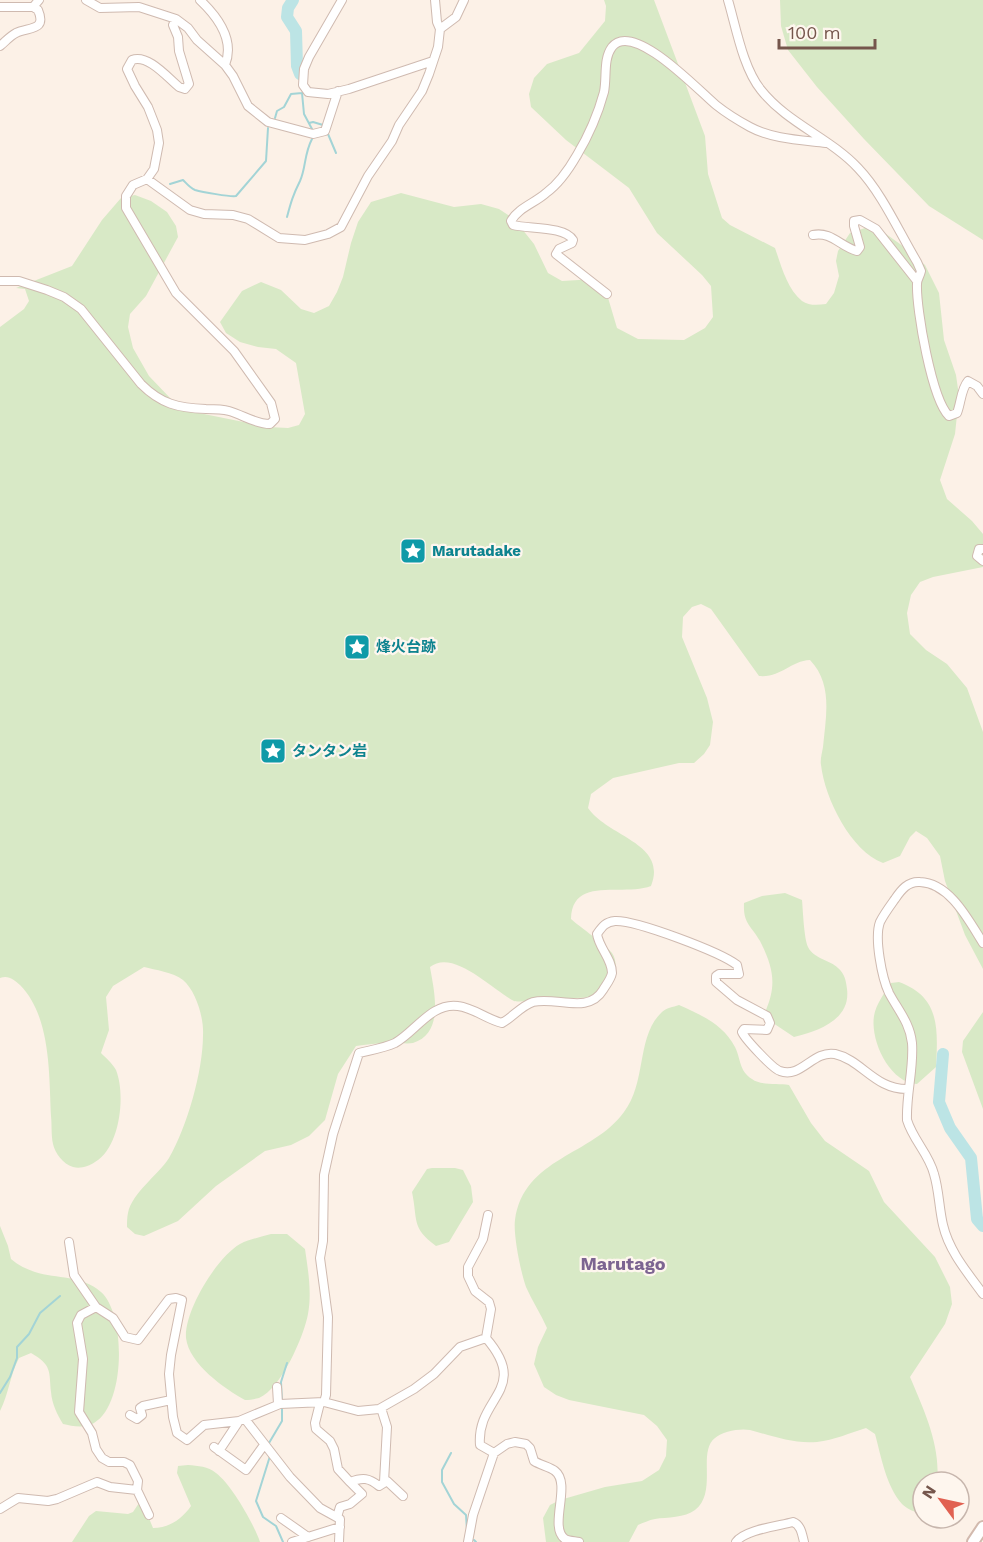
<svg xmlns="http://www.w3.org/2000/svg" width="983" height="1542" viewBox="0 0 983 1542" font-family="'Work Sans','Noto Sans JP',sans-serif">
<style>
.green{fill:#d8e9c6}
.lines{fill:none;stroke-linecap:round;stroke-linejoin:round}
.stream{stroke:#a3d4d6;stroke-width:2}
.river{stroke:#bce4e5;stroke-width:12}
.street-casing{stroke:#cfbab0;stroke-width:10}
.secondary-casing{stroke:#d2baae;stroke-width:14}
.street{stroke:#fff;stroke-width:8}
.secondary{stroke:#fff;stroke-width:10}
.labels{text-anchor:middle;stroke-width:4.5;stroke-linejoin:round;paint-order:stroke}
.culture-label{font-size:15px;font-weight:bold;fill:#0d838f;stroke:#fef6ee;text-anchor:start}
.quarter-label{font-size:18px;font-weight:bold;fill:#7c6491;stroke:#fef6ee}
</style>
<rect width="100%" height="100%" fill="#fcf1e7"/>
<path class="green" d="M604 0H654L705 136 708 174 722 218 730 225 775 248C781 265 787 289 802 301 809 306 818 305 826 304L834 293 839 276 836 261 838 251 850 233 868 227 886 234 900 244 925 265 939 293 944 340 956 375 959 396 955 434 940 480 947 499 972 521 983 534V567L933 577 920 582 911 595 907 613 910 634 926 650 947 664 967 688 983 732V969L965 935 945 881 940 856 927 838 916 831 910 837 900 856 883 863C851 851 825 799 821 765 820 760 822 753 823 747 826 716 833 684 810 660 790 661 781 678 759 676L711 609 701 604 692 607 683 617 682 637 707 698 713 722 710 745 704 754 694 763H679L613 778 591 794 588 808C608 837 668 843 651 886 623 897 572 875 571 919 581 928 605 944 612 953 621 967 612 986 602 996 590 997 519 1003 514 1001 493 990 453 948 430 967 434 991 445 1033 413 1043 408 1044 400 1043 394 1043 381 1043 369 1044 356 1046L338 1074 325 1120 309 1136 291 1145 265 1151 216 1186 178 1221 144 1236 135 1234 127 1227C127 1222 127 1217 128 1213 132 1193 158 1175 169 1158 187 1127 203 1071 203 1035 204 1018 196 991 183 980 173 972 155 970 144 967L113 986 106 997 109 1030 101 1053C105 1057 113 1064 116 1070 126 1095 120 1148 95 1162 89 1166 81 1169 73 1167 63 1164 55 1153 53 1144 51 1135 52 1125 51 1116 49 1075 51 1016 20 985 14 980 9 975 0 978V327L24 309 29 301 25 289 16 288 72 266 102 220 121 198 135 195 151 201 167 212 176 226 178 237 146 296 130 314 128 327 133 348 149 376 171 399 189 411 268 427 288 428 299 425 305 414 296 363 276 349 258 347 240 342 226 333 220 322 242 291 261 282 281 290 301 309 314 313 329 306 337 292 343 277 351 243 358 222 371 202 401 193 454 207 481 204 499 209 514 219 534 244 548 273 562 281 595 279 606 291 617 328 638 339 684 340 705 328 713 317 711 286 702 275 657 233 629 188 566 140 531 107 529 94 534 78 547 64 579 53 605 21 606 6Z
M780 0H983V240L929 206 864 139 817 87 788 50 781 26Z
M785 893 802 900C803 911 804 938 808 947 814 959 830 960 838 968 845 974 846 981 847 989 851 1020 818 1031 794 1037L773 1023 766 1010C777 984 773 967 760 941 751 925 743 924 744 903L762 896Z
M899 982C940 997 938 1028 936 1067L917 1084C890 1083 870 1041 874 1016 876 1004 885 992 891 983Z
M679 1005C701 1015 723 1024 735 1047 741 1059 739 1071 752 1079 761 1086 778 1083 789 1085L811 1123 825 1141 869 1171 884 1202 935 1257 950 1287 952 1304 945 1324 910 1377C924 1410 941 1446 937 1482H923V1514C915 1512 908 1510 902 1504 886 1486 881 1456 875 1434L866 1428C850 1433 834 1440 817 1442 793 1444 773 1436 750 1430 741 1428 722 1431 715 1438 697 1452 718 1492 695 1510 685 1518 667 1517 655 1519 649 1520 643 1523 638 1525L629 1542H546L543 1518 550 1505 560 1500 605 1487 642 1481 659 1470 666 1456 667 1440 657 1426 644 1415 569 1400 556 1395 544 1387 534 1364 538 1347 547 1328C541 1314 532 1301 526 1287 521 1273 513 1235 515 1220 524 1157 592 1156 624 1112 647 1082 636 1036 662 1012 666 1008 673 1007 679 1005Z
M983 1012V1109L962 1052 963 1041Z
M432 1168H455L463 1170 471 1186 473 1202 449 1242 436 1246C411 1227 418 1221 412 1192L427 1169Z
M0 1226 8 1246 11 1259C18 1265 26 1269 35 1272 57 1279 82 1275 101 1292 126 1314 126 1405 94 1423 84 1429 72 1426 63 1424 57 1414 52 1404 51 1392 49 1371 52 1365 31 1353L19 1358C10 1375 9 1393 0 1411Z
M271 1234H287L305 1249C308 1270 312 1292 308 1314 304 1336 281 1389 259 1398 255 1399 250 1400 245 1400 225 1389 189 1364 186 1338 184 1311 217 1257 240 1244 250 1239 261 1237 271 1234Z
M188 1465C198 1466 208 1466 216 1473 231 1484 254 1524 260 1542H72L89 1516 96 1511 128 1514 133 1512 139 1503 144 1506 153 1528C169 1528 182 1519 191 1506L177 1473 178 1466Z"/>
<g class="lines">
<path class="stream" d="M302 93 304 114 312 129
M275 118 277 111 284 107 291 94 302 93
M309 123 313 122 323 125
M328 134 336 153
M170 184 183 180C187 184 190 188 195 190 202 192 230 197 236 196L266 161 268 128
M287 217C291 202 293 195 300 181 306 168 304 154 312 139
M0 1393 10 1377 17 1358V1347L29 1334 40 1313 60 1296
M282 1402 281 1382 287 1363
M269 1443 282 1421V1408
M451 1453 442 1470V1482L454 1504 466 1515 467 1530
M270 1456 256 1501 263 1517 276 1526 283 1542
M474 1540 476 1542"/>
<path class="river" d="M293 0 288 8 287 17 296 31 297 66 300 74
M943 1054 939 1102 950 1128 971 1158 977 1219 983 1226"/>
<defs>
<path id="street" d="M86 0 100 8 139 7 176 19
M342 0 309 57 304 69 303 85 308 92 328 94 349 89 433 61
M728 0C736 27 743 68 761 90 787 123 830 138 858 168 882 193 899 232 917 262L921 271C920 276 917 279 917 284 916 309 932 400 949 416L957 413C961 403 961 389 968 381L977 386 983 394
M0 7H33L38 10C47 31 29 27 16 33 10 36 5 42 0 46
M33 7 39 0
M440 29 456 17 464 0
M225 65 233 76 248 106 268 122 313 134 325 131 338 91
M147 179 190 210 204 214 233 215 248 219 279 238 305 240 328 234 341 227 368 176 392 141 399 125 422 91 429 74 438 47 440 29 437 22 435 0
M813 235C831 231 841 247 857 251L860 247 854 226V221L860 220 876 229 917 281
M0 281H19L47 290 64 297 81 309 141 384C161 404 178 408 206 409 213 409 222 409 229 411 243 415 255 424 270 424L275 419 271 403 234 351 176 293 126 208V196L133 185 147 179 154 169 159 143 157 130 148 107 135 86 127 69 132 60C148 54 167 77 179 87L185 89 189 84 179 51 178 37 173 25 176 19 188 28 197 40 225 65C235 40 218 17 200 0
M607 294 556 254 559 249 572 243 573 240C565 226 529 229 513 225L511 221C518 208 535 203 546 193 560 183 569 169 577 155 589 135 598 114 604 92 607 77 603 59 612 47 633 20 699 91 716 105 726 113 739 121 750 127 772 139 802 140 826 143
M983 549H979L977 556 983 561
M983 943C969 921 950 883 920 882 908 881 901 890 895 899 890 906 884 914 880 922 874 938 882 978 889 993 898 1010 910 1023 912 1043 914 1068 906 1094 907 1120 913 1140 929 1154 934 1174 939 1190 939 1208 943 1225 949 1251 967 1272 983 1294
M488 1215 483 1239 468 1267V1276L475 1291 489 1302 491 1309 486 1338C531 1390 476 1397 480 1445L494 1453
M69 1242 74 1275 96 1307 113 1318 125 1337 138 1340 169 1299 176 1298 182 1300 171 1355 169 1374 173 1417 177 1433 187 1440 204 1425 239 1421 280 1404 324 1402 358 1411 379 1409 414 1389 434 1374 460 1347 486 1338
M277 1387 278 1404
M324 1402 326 1395 328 1317 320 1258 323 1241 324 1175 333 1134 359 1053C371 1050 384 1048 395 1043 415 1032 432 1002 458 1006 474 1008 486 1019 502 1023 513 1017 521 1006 533 1002 556 996 588 1015 603 990 606 985 611 979 612 973 612 959 599 948 597 934 602 927 605 922 615 921 636 920 720 952 737 965L739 974H719L716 976V982L737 1000 767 1016 770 1023 767 1030 744 1029 742 1032C745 1039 773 1069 780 1071 801 1079 813 1050 835 1054 862 1060 875 1090 908 1089
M320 1403 315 1423 316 1429 330 1441 334 1449 338 1469 350 1482C363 1477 369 1478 379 1486L387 1481 403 1496
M381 1408 387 1427 384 1482
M130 1415 137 1419 142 1415 140 1408 143 1406 171 1400
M245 1419 290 1477 320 1508 340 1519 339 1542
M214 1447 246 1470 264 1445
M219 1451 239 1421
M137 1490 149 1515
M0 1509 18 1498 48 1501 57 1499 97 1482 110 1487 137 1490 138 1481 130 1465 124 1462H109L102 1458 96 1449 92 1433 79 1412 83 1359 77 1323 81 1315 96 1307
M337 1517 340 1507 350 1504 362 1494 350 1482
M281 1518 308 1537
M292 1542 340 1527
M468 1542 473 1515 494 1453 507 1444 515 1442 526 1444 530 1448 534 1461C540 1465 550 1467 555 1471 572 1484 548 1527 565 1539 569 1541 574 1541 579 1542
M736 1542C744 1530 778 1526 793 1522 801 1525 802 1534 804 1542"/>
<path id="secondary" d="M973 1542 983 1527"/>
</defs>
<use href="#street" class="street-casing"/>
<use href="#secondary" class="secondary-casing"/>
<use href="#street" class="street"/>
<use href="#secondary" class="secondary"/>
</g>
<defs>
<symbol id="sight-square" viewBox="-11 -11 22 22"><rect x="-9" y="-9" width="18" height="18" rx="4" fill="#0f9aa8" stroke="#fef6ee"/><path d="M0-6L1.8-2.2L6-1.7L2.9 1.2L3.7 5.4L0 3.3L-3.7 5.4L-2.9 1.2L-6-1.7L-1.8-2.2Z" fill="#fff"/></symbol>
</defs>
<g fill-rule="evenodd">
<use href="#sight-square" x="398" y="536" width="30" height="30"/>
<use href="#sight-square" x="342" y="632" width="30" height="30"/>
<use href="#sight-square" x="258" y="736" width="30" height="30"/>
</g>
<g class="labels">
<g class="culture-label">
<text x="432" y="556">Marutadake</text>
<text x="376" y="652">烽火台跡</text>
<text x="292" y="756">タンタン岩</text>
</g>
<g class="quarter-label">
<text x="623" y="1270">Marutago</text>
</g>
</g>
<g transform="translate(941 1500) rotate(303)"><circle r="28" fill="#fef6ee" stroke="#c7b6ad" stroke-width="1.5"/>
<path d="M0-4.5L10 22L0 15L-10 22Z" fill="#e16151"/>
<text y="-9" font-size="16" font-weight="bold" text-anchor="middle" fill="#75564c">N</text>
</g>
<path d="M779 39v9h96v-9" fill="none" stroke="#75564c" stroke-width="3"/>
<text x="788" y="39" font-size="18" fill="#75564c" stroke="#fef6ee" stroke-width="4.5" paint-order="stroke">100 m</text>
</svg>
